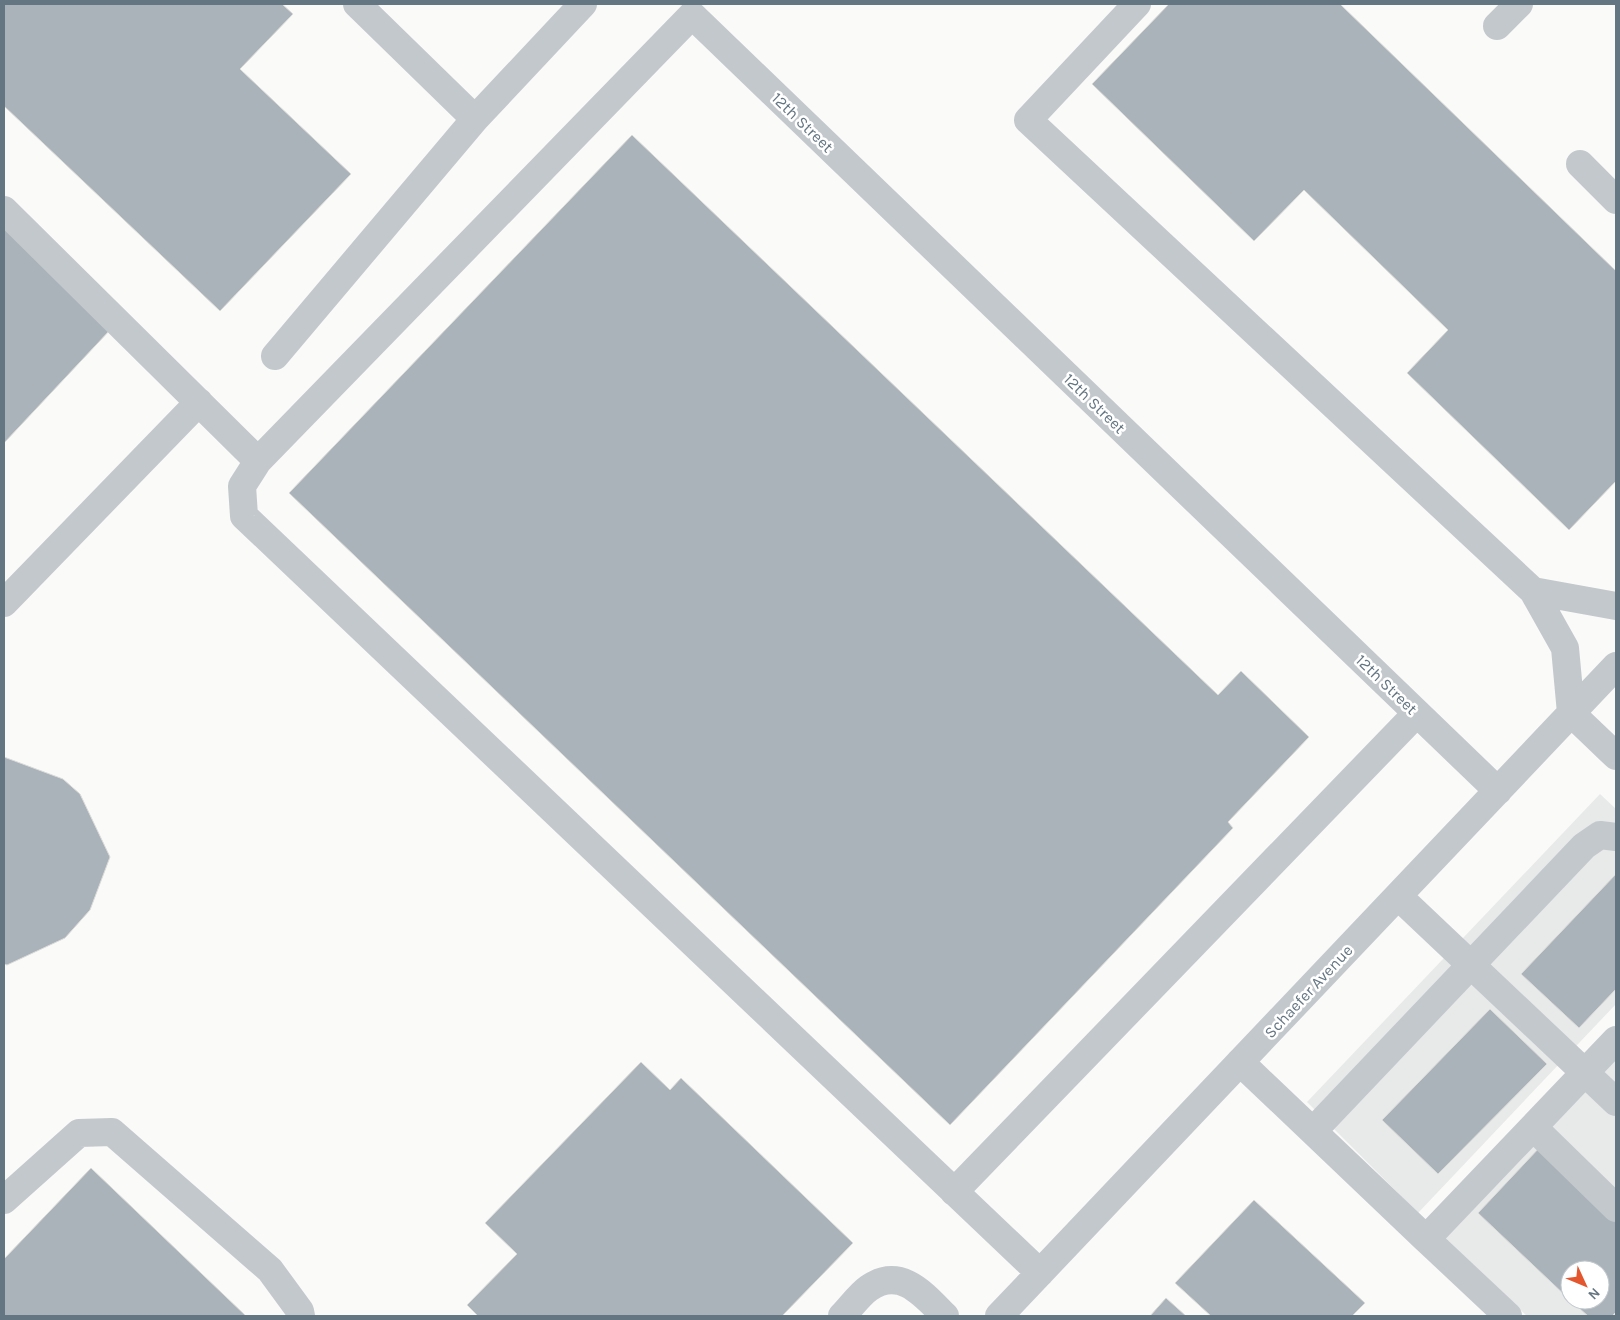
<svg xmlns="http://www.w3.org/2000/svg" width="1620" height="1320" viewBox="0 0 1620 1320" font-family="Karla,sans-serif">
<style>
.built{fill:#e8e9e9;fill-rule:evenodd}
.building{fill:#aab3b9;stroke:#dcdcda}
.lines{fill:none;stroke-linecap:round;stroke-linejoin:round}
.minor{stroke:#c3c8cc;stroke-width:28}
.labels{text-anchor:middle;stroke-width:5;stroke-linejoin:round;paint-order:stroke}
.street-label{font-size:16px;fill:#657683;stroke:#fff}
</style>
<rect width="100%" height="100%" fill="#fafaf8"/>
<path class="built" d="M1600 794 1616 809V1004L1418 1213 1307 1102Z
M1616 1055V1316H1527L1440 1236ZM1570 1270H1600V1300H1570Z"/>
<path class="building" d="M4 4H282L293 14 240 69 351 174 220 311 4 106Z
M1169 4H1340L1616 271V481L1569 530 1407 373 1448 330 1304 190 1254 241 1092 84Z
M632 135 1218 695 1241 671 1309 737 1228 822 1233 828 950 1125 289 493Z
M4 227 111 329 4 443Z
M4 757 63 779 80 794 110 857 90 910 65 938 7 965 4 964Z
M1616 874V989L1579 1028 1521 974Z
M1490 1009 1547 1064 1438 1174 1382 1120Z
M641 1062 670 1090 681 1078 853 1243 782 1316H478L467 1305 517 1254 485 1223Z
M1540 1147 1616 1219V1312L1612 1316H1588L1570 1300H1600V1270H1570V1300L1478 1213Z
M91 1168 246 1316H4V1259Z
M1254 1200 1365 1303 1352 1316H1211L1175 1283Z
M1166 1298 1186 1316H1150Z"/>
<g class="lines">
<path class="minor" d="M1137 4 1028 120 1533 591 1565 648 1571 713 1616 756
M1497 26 1519 4
M475 119 583 4
M1580 164 1616 200
M4 210 258 461
M275 356 475 119 357 4
M1533 591 1616 606
M4 603 199 402
M1398 896 1616 1102
M1240 1062 1426 1239 1616 1040
M1533 1127 1616 1208
M1313 1131 1584 846 1600 835 1616 837
M954 1192 1417 713
M4 1200 79 1133 112 1132 270 1270 300 1311 301 1316
M1426 1239 1508 1316
M1040 1273 244 516 242 486 258 461 692 15 1498 791
M842 1316C851 1307 859 1295 869 1288 901 1266 924 1295 945 1316
M999 1316 1616 666"/>
</g>
<g class="labels">
<g class="street-label">
<text transform="translate(803 122) rotate(44)" y="6">12th Street</text>
<text transform="translate(1095 403) rotate(44)" y="6">12th Street</text>
<text transform="translate(1387 684) rotate(44)" y="6">12th Street</text>
<text transform="translate(1308 991) rotate(-47)" y="6">Schaefer Avenue</text>
</g>
</g>
<rect width="1620" height="1320" fill="none" stroke="#657683" stroke-width="10"/>
<g transform="translate(1585 1285) rotate(134)"><circle r="24" fill="#ffffff" stroke="#c1c8cd"/>
<path d="M0-4L9 19L0 12L-9 19Z" fill="#e4572e"/>
<text y="-8" font-size="14" font-weight="bold" text-anchor="middle" fill="#657683">N</text>
</g>
</svg>
